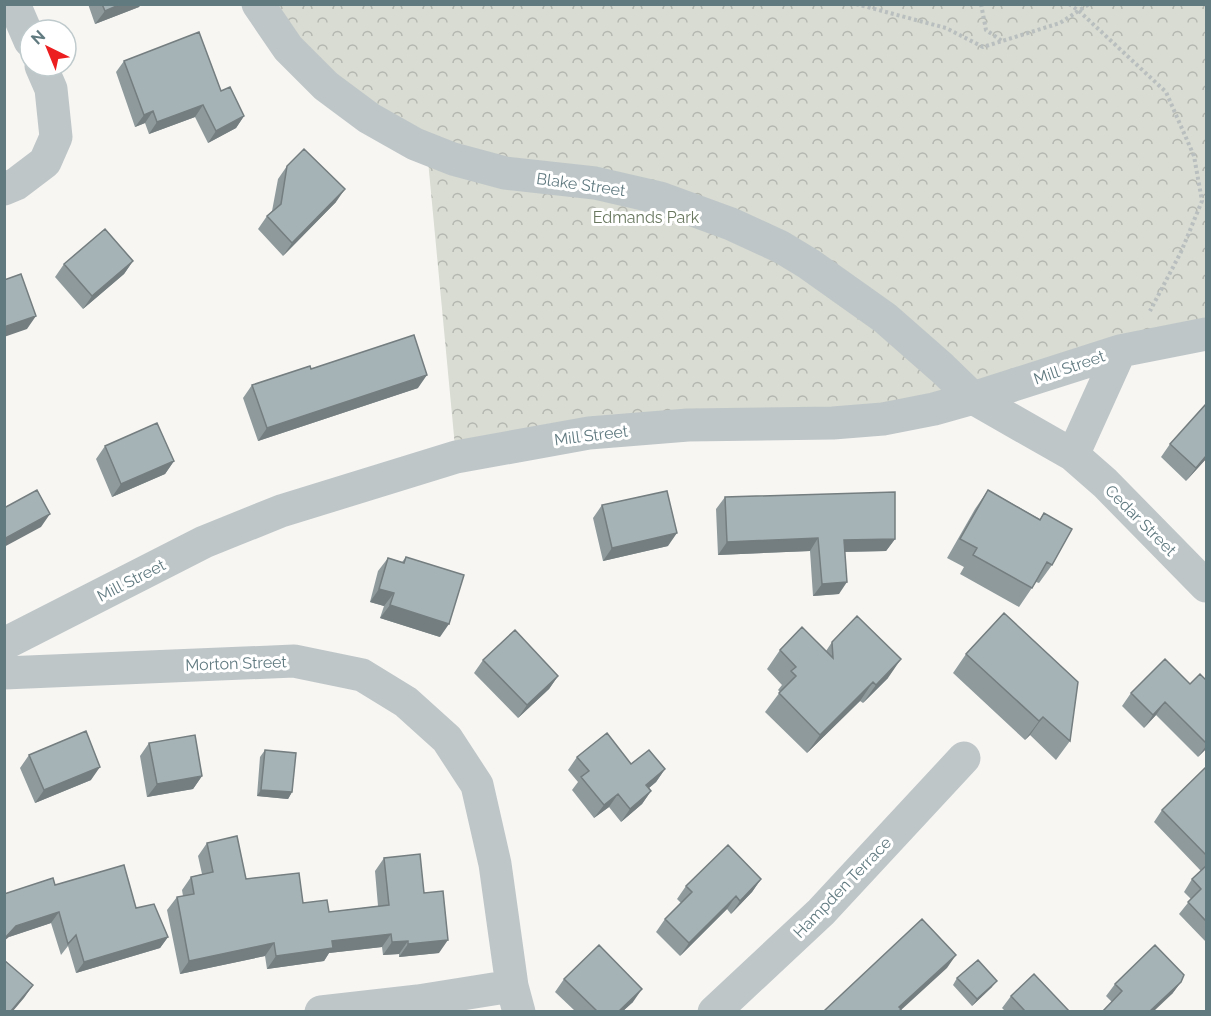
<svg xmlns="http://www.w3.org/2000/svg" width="1211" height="1016" viewBox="0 0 1211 1016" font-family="Raleway,sans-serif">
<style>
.park{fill:url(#park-crowns)}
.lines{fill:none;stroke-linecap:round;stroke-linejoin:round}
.path{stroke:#b9bebf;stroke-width:4;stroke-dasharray:3 3;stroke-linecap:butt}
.minor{stroke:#bfc6c8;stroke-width:33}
.wall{fill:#8f9a9d}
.shaded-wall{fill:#747d7f}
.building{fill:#a6b3b6;stroke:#747d7f;stroke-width:1.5}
.labels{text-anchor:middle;stroke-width:6;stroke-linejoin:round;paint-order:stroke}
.street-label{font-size:16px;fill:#607a80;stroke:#fff}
.park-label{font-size:16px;fill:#69785f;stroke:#fff}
</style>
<defs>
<pattern id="park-crowns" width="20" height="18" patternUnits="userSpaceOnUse" patternTransform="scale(1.5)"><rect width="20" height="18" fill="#d8dcd2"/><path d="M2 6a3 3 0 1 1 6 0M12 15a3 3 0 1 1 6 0" fill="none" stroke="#b3b7b0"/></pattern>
</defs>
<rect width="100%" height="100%" fill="#f7f6f3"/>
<path class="park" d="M258 5H1206V334L973 398 456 457 427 150 398 136Z"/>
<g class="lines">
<path class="path" d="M856 4 946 28 983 47 1060 23 1089 4
M981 4 986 30 1002 41
M1069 4 1079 11 1166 92 1194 156 1202 201 1181 252 1150 311"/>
<path class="minor" d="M14 4 30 41
M258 4 288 48 326 86 369 118 415 144 453 159 505 173 595 183 660 198 731 224 781 247 809 264 885 318 942 368 973 398 1073 455 1105 483 1206 586
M4 189 16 184 45 162 56 137 51 89 41 66
M1073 455 1120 351
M4 644 204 542 281 511 456 457 589 433 688 425 833 423 883 419 934 409 973 398 1120 351 1206 334
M4 673 294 661 362 675 406 702 447 739 477 785 495 864 512 986 519 1012
M321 1012 418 1001 512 986
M714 1012 821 912 964 758"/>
</g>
<path class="wall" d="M88 4H141L139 7 95 24Z
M124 61 221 91 244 116 236 128 208 143 195 117 149 134 145 123 135 127 116 72Z
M287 166 336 202 283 256 258 229 267 216 272 211 278 179Z
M133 261 124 274 83 309 55 277 64 264Z
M311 369 418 388 258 441 243 398 252 385Z
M1170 444 1206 459 1186 481 1161 457Z
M105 446 174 461 165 474 112 497 96 459Z
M988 490 1040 519 1044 513 1052 565 1039 583 1036 582 1019 607 960 574 964 567 947 558 975 509Z
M725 497 895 539 886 551 845 552 839 594 813 596 810 551 718 555 716 509Z
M602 505 668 546 603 561 593 518Z
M406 557 440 637 380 618 384 606 370 602 378 571 388 558 402 562Z
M1004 613 1070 741 1056 760 1030 735 1025 740 953 673 966 654Z
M832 642 888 678 863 703 860 701 807 753 765 712 780 692 778 690 782 685 767 669 780 650 826 651Z
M483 660 558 676 549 689 518 718 474 673Z
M1206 680V749L1198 757 1156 715 1144 728 1122 706 1131 693 1190 684Z
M149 743 202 776 193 789 147 797 140 756Z
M265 750 292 792 288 799 257 796 260 757Z
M29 755 91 780 35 803 20 768Z
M577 757 631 764 665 769 656 782 649 788 651 791 642 804 621 822 609 807 594 818 572 790 578 782 568 770Z
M1206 767V942L1179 914 1191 899 1184 892 1192 879 1201 871 1154 822 1162 810Z
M207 843 246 879 303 903 329 912 378 906 375 871 384 858 424 893 439 953 399 957V954L383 955 382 947 329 953 324 961 267 969 265 956 180 974 167 910 177 897 183 896 182 890 191 877 202 874 198 856Z
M761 879 752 892 731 914 727 909 680 956 656 932 665 919 681 903 677 899 686 886Z
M55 885 136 908 168 937 160 948 76 973 68 946 61 955 51 923 9 937Z
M957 978 992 987 972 1006 953 985Z
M564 979 633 1002 623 1011H575L555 992Z
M1181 982 1172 994 1112 1002 1106 996 1115 984Z
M1011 996 1069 1011H1005L1002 1008Z"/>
<path class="shaded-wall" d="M121 4H141L139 7 95 24 105 11Z
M203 105 195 117 149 134 157 122Z
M153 111 145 123 135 127 144 115Z
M244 116 236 128 208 143 216 131Z
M345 189 336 202 283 256 292 243Z
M133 261 124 274 83 309 92 296Z
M36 316 27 329 4 337V327Z
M427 375 418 388 258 441 267 428Z
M1206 456V459L1186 481 1196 468Z
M174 461 165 474 112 497 121 484Z
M50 514 41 527 4 547V539Z
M677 533 668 546 603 561 612 548Z
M818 538 810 551 718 555 727 542Z
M895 539 886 551 835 552 844 540Z
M847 582 839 594 813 596 822 584Z
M379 589 394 593 384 606 370 602Z
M390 605 449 624 440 637 380 618Z
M901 659 888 678 863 703 876 685Z
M558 676 549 689 518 718 527 705Z
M873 682 860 701 807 753 820 735Z
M1165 702 1156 715 1144 728 1153 715Z
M1043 717 1030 735 1025 740 1039 721Z
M1206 746V749L1198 757Z
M100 767 91 780 35 803 44 790Z
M665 769 656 782 637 798 646 785Z
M202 776 193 789 147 797 157 784Z
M261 790 292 792 288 799 257 796Z
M651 791 642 804 621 822 630 809Z
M618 794 609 807 594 818 604 805Z
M761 879 752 892 731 914 740 901Z
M736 896 727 909 680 956 689 943Z
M59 912 51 923 9 937 4 941V939L16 926Z
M391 934 382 947 329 953 324 961 267 969 276 956 332 941Z
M168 937 160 948 76 973 84 962Z
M448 940 439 953 399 957 408 944Z
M408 941 399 954 383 955 392 942Z
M274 943 265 956 180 974 189 961Z
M956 955 947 968 900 1011H897L899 1007Z
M997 981 992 987 972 1006 977 999Z
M1181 982 1172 994 1154 1011H1150Z
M33 985 24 998 13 1011H11Z
M642 989 633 1002 623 1011H619Z"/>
<path class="building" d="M102 4H121L105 11Z
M199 32 221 91 230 87 244 116 216 131 203 105 157 122 153 111 144 115 124 61Z
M304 149 345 189 292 243 267 216 281 204 287 166Z
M105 229 133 261 92 296 64 264Z
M21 274 36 316 4 327V280Z
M414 335 427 375 267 428 252 385 310 366 311 369Z
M1206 404V456L1196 468 1170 444Z
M157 423 174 461 121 484 105 446Z
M37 490 50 514 4 539V508Z
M988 490 1040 520 1044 513 1072 529 1052 565 1047 562 1032 588 973 555 977 548 960 539Z
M667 491 677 533 612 548 602 505Z
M895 492V539L844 540 847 582 822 584 818 538 727 542 725 497Z
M406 557 464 575 449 624 390 605 394 593 379 589 388 558 404 563Z
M1004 613 1078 682 1070 741 1043 717 1039 721 966 654Z
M857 616 901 659 876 685 873 682 820 735 779 693 796 676 791 671 796 667 780 650 802 627 833 658 832 642Z
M515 630 558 676 527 705 483 660Z
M1165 659 1190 684 1200 674 1206 680V743L1165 702 1153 715 1131 693Z
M86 731 100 767 44 790 29 755Z
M607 733 631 764 649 750 665 769 646 785 651 791 630 809 618 794 604 805 581 777 589 771 577 757Z
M195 735 202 776 157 784 149 743Z
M265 750 296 753 292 792 261 790Z
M1206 767V855L1162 810Z
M237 836 246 879 299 873 303 903 327 900 329 912 389 905 384 858 420 854 424 893 443 891 448 940 408 944V941L392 942 391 934 332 941 333 948 276 956 274 943 189 961 177 897 194 894 191 877 213 872 207 843Z
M728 845 761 879 740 901 736 896 689 943 665 919 692 892 686 886Z
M124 865 136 908 154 904 168 937 84 962 76 935 68 944 59 912 16 926 4 939V894L53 878 55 885Z
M1206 866V921L1188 902 1201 889 1192 879Z
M922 919 956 955 899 1007 901 1009 899 1011H824Z
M599 945 642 989 619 1011H597L564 979Z
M1155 945 1184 975 1181 982 1150 1011H1103L1122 991 1115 984Z
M4 960 33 985 11 1011H4Z
M978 960 997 981 977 999 957 978Z
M1034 974 1069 1011H1025L1011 996Z"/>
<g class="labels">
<g class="street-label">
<text transform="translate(581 184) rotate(8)" y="6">Blake Street</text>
<text transform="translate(1069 367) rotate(-19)" y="6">Mill Street</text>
<text transform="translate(591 435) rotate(-7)" y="6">Mill Street</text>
<text transform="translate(1141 520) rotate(45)" y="6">Cedar Street</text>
<text transform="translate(131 580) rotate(-27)" y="6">Mill Street</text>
<text transform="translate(236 663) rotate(-2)" y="6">Morton Street</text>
<text transform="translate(842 887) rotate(-46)" y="6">Hampden Terrace</text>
</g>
<g class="park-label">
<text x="646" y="223">Edmands Park</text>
</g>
</g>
<rect width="1211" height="1016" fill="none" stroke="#607a80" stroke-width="12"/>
<g transform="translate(48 48) rotate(317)"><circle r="28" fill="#ffffff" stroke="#bfcacc" stroke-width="1.5"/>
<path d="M0-4.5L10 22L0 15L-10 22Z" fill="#ec1e1f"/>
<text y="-9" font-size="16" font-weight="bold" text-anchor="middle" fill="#607a80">N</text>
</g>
</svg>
